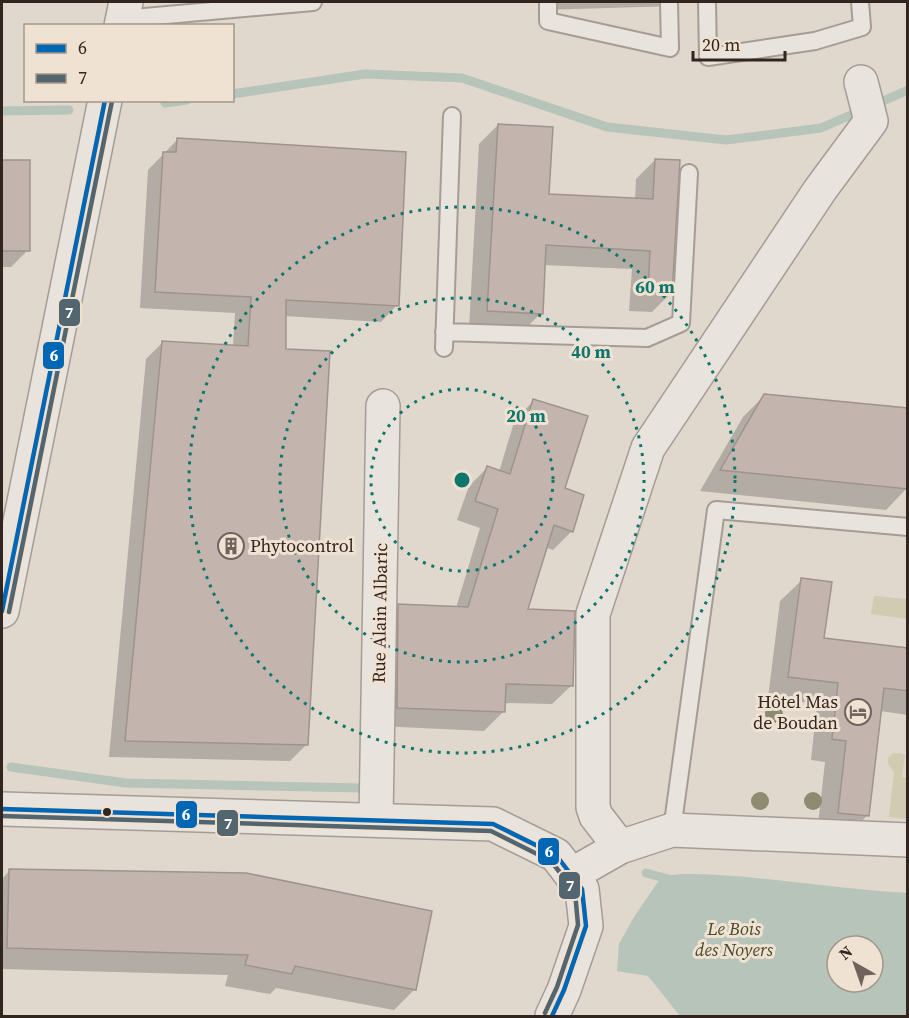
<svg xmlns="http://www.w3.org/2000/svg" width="909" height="1018" viewBox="0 0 909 1018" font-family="'Source Serif 4',serif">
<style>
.green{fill:#d1cbb1}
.water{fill:#b7c4b9;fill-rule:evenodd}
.shadow{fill:#0003}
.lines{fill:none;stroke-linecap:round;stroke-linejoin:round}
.stream{stroke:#b7c4b9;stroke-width:9}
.building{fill:#c3b5ae;stroke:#9f938d;stroke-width:1.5}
.lane-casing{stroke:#a59d95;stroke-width:20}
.street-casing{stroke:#a59d95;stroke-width:36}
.lane{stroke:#e8e3dd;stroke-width:16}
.street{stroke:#e8e3dd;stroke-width:33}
.bus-1-casing{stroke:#f0e2d3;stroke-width:9}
.bus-2-casing{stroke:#f0e2d3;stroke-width:9}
.bus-1{stroke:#0166b3;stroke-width:4.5}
.bus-2{stroke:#53656e;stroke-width:4.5}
.tree{fill:#8e8b72}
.ring{fill:none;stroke:#0f766e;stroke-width:3;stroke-dasharray:3 6}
.bus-dot{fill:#32251f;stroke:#f0e2d3;stroke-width:2}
.labels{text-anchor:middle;stroke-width:6;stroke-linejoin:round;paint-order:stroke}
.poi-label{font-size:18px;fill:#32251f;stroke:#f0e2d3;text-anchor:start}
.street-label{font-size:18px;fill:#32251f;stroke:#f0e2d3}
.park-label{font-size:18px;font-style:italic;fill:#4a4c28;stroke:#f0e2d3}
.centre{fill:#0f766e;stroke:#f0e2d3;stroke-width:3}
.ring-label{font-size:18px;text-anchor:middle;font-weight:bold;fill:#0f766e;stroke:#f0e2d3;stroke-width:6;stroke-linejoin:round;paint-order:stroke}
.line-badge{stroke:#f0e2d3;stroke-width:2}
.badge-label{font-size:16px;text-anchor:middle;font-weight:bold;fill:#fff}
</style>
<rect width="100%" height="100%" fill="#e0d7cd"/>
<path class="green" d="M874 596 907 599V619L871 614Z
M893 753H900L905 755 902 777 907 778V819L889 817 894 772 888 764V758Z"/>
<path class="water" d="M682 874C757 874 832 889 907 893V1016H680L648 976 617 971 619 944 634 917 662 876ZM837 946H873V982H837Z"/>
<path class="shadow" d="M542 2H679L675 6 542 10Z
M498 125 548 195 635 200 636 179 655 160 671 293 652 312 629 311 632 269 544 265 541 313 522 332 469 329 479 144Z
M178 139 397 305 381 322 285 316 284 350 307 744 290 761 109 757 146 359 163 342 233 347 235 313 140 308 148 170Z
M2 161 29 162 28 250 11 267H2Z
M765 395 907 488 886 510 700 491 743 417Z
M534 401 563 489 572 531 553 550 545 547 526 610 571 686 552 704 504 703 503 712 484 731 379 726 380 625 399 606 456 608 480 528 457 520 469 486 487 468 499 472 515 419Z
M802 580 822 639 908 649V715L880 711 868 815 846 836 817 834 825 762 811 760 817 704 768 698 780 601Z
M10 870 415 989 394 1010 276 988 270 994 225 986 228 975 2 969V879Z"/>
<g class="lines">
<path class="stream" d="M232 94 365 74 462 78 607 127 726 140 821 128 908 90
M165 103 187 100
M2 111 69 110
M11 767 126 783 360 788
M646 873 672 880"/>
</g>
<path class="building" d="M498 124 553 127 549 194 653 199 655 159 680 160 672 294 648 292 650 251 546 245 543 314 487 311Z
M177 138 406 152 399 306 286 300V349L330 351 308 745 125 741 162 341 248 346 251 297 155 292 163 152H176Z
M2 160H30V251H2Z
M764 394 908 408V489L720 470Z
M533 399 588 416 565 488 584 495 573 532 554 525 528 609 575 611 573 686 506 684 505 712 397 708 398 604 468 607 498 509 475 501 487 466 510 474Z
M801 578 832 582 824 638 908 648V691L884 688 869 816 838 813 846 741 832 739 838 683 788 677Z
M9 869 246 873 432 911 416 990 295 966 292 974 245 965 248 955 7 948Z"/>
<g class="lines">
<defs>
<path id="lane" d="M548 2V21L670 48 669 2
M707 2 708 57 815 41 862 27 860 2
M122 19 313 2
M444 332 647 338 681 323 689 173
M444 348 452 116
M672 830 716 510 908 527"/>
<path id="street" d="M121 26 126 2
M2 611 105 100
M2 809 493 824 556 855 582 889 586 926 564 990 552 1016
M376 820 383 406
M620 847 596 816 593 807V614L648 448 820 190 871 121 861 82
M571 875 620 847 672 830 908 840"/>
</defs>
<use href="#lane" class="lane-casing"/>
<use href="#street" class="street-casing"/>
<use href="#lane" class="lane"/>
<use href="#street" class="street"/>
<defs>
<path id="bus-1" d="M2 611 105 100
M2 809 493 824 556 855 582 889 586 926 564 990 552 1016"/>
<path id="bus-2" d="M9 612 112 101
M2 816 491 831 551 861 575 892 578 925 557 987 545 1013"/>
</defs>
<use href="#bus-1" class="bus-1-casing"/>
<use href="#bus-2" class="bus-2-casing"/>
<use href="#bus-1" class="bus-1"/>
<use href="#bus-2" class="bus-2"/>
</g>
<g class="tree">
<circle cx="774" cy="714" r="9"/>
<circle cx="760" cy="801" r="9"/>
<circle cx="813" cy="801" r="9"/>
</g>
<g class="ring">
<circle cx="462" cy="480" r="91"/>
<circle cx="462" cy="480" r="182"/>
<circle cx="462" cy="480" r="273"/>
</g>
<defs>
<symbol id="building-ring" viewBox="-11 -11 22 22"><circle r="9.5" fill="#f0e2d3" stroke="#6f635c" stroke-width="1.5"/><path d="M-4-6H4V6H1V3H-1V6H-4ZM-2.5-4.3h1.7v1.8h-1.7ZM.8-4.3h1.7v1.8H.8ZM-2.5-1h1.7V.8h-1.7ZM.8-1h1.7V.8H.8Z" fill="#6f635c"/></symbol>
<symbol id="hotel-ring" viewBox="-11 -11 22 22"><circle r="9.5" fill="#f0e2d3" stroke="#6f635c" stroke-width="1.5"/><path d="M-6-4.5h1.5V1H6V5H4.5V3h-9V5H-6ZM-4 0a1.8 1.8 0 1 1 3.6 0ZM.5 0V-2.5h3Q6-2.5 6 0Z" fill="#6f635c"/></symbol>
</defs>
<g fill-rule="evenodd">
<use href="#building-ring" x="216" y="531" width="30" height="30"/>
<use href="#hotel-ring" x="843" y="697" width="30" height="30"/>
</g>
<circle class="bus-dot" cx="107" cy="812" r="5"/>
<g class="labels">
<g class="poi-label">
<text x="250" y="552">Phytocontrol</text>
<text x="838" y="708" text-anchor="end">Hôtel Mas<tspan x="838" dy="21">de Boudan</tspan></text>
</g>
<g class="street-label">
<text transform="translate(380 613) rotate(-89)" y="6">Rue Alain Albaric</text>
</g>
<g class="park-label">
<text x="734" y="935">Le Bois<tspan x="734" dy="21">des Noyers</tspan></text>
</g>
</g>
<circle cx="462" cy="480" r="9" class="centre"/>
<g class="ring-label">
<text x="655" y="293">60 m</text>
<text x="591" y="358">40 m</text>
<text x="526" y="422">20 m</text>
</g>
<g class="line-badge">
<rect x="58" y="298" width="23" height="29" rx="6" fill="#53656e"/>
<rect x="42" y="341" width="23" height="29" rx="6" fill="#0166b3"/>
<rect x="175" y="800" width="23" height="29" rx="6" fill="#0166b3"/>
<rect x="216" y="809" width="23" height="28" rx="6" fill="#53656e"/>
<rect x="537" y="837" width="23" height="29" rx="6" fill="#0166b3"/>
<rect x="558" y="871" width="23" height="29" rx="6" fill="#53656e"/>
</g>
<g class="badge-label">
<text x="69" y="318">7</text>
<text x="54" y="361">6</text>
<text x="186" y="820">6</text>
<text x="228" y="829">7</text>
<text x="549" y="857">6</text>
<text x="570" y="891">7</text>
</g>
<rect width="909" height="1018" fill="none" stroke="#32251f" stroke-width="6"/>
<rect x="24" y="24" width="210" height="78" fill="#f0e2d3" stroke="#a4968b" stroke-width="1.5"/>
<rect x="36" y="44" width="30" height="9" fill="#0166b3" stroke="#a4968b" stroke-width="1.5"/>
<text x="78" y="54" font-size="18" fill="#32251f">6</text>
<rect x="36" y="74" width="30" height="9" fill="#53656e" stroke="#a4968b" stroke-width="1.5"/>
<text x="78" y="84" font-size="18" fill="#32251f">7</text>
<g transform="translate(855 964) rotate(320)"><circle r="28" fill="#f0e2d3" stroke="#a4968b" stroke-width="1.5"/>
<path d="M0-4.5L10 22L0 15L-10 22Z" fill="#6f635c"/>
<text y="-9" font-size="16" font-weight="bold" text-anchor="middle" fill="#32251f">N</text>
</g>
<path d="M693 51v9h92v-9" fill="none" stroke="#32251f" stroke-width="3"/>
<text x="702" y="51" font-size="18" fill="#32251f" stroke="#f0e2d3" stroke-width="4.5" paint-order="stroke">20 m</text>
</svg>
